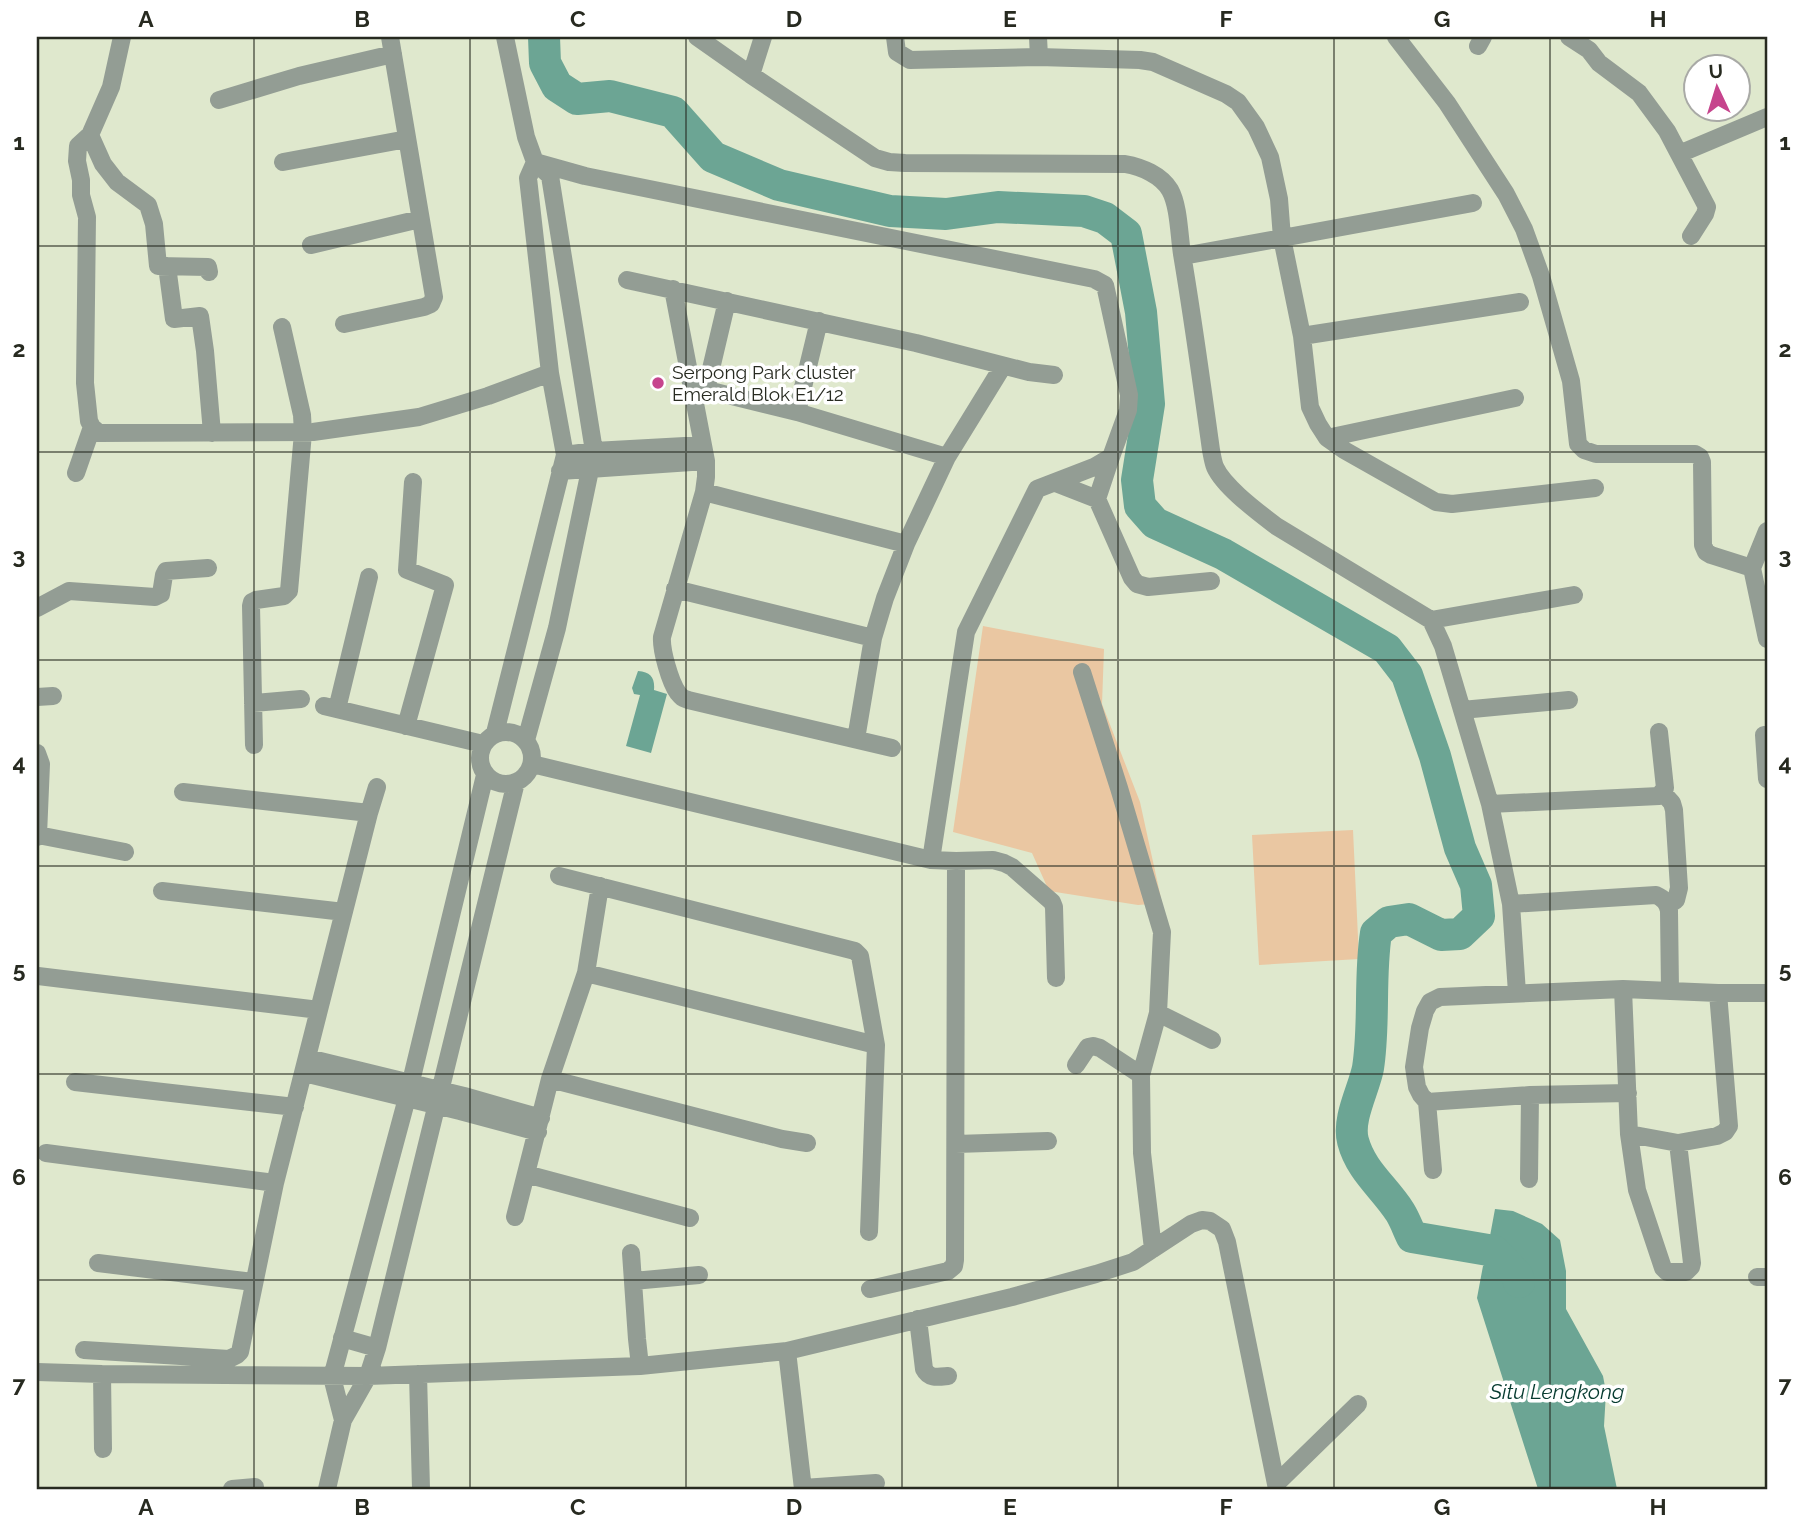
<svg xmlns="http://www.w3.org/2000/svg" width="1804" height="1526" viewBox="0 0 1804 1526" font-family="Raleway,sans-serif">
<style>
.green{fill:#eac7a2}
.water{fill:#6ca594}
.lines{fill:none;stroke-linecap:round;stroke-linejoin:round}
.river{stroke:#6ca594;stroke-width:32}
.street{stroke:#939d94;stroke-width:18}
.grid{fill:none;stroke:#272a20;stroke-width:2;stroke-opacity:0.55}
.poi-dot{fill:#c6448d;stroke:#fff;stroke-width:2.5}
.labels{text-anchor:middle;stroke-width:7;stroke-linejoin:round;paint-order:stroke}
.poi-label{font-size:19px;fill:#272a20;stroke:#fff;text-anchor:start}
.water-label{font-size:21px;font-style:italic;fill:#063b30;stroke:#fff}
.neatline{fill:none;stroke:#272a20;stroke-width:2.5}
.grid-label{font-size:23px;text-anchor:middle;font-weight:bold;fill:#272a20}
</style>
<rect width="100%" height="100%" fill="#dfe8cd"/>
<path class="green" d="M983 626 1104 649 1102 704 1140 802 1162 903 1138 905 1049 891 1032 853 953 832Z
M1353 830 1359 959 1259 965 1252 835Z"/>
<path class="water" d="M638 671C651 672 655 678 654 690L667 694 651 753 626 746 640 695 634 694 632 688Z
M1495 1209 1513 1211 1542 1224 1560 1240 1566 1271V1309L1603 1376 1606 1392 1604 1426 1617 1489H1538L1477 1298 1483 1266C1494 1259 1494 1253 1495 1241L1490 1236Z"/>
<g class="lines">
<path class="river" d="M544 37 545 63 557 86 577 99 610 96 673 112 713 157 779 185 890 211 946 214 998 207 1084 211 1105 218 1126 234 1141 312 1149 404 1137 480 1140 506 1155 523 1223 554 1387 649 1407 675 1435 756 1460 848 1476 885 1479 916 1460 934 1441 935 1409 919 1389 922 1376 933C1369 977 1375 1023 1368 1068 1364 1089 1347 1119 1353 1141 1361 1171 1384 1187 1400 1212 1405 1220 1408 1229 1412 1237L1494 1251 1517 1275 1519 1282"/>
<path class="street" d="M122 37 111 87 90 135 78 146 77 161 81 180V195L87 217 85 383 89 421 92 427 99 433 313 432 419 417 488 396 550 373
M505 37 526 137 535 162 550 176 594 451 557 628 526 740
M697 37 751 75 875 158 889 162 905 163 1125 164C1142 167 1161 175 1170 190 1179 206 1179 235 1182 254 1193 319 1202 385 1211 450 1212 455 1213 462 1215 467 1224 487 1258 512 1276 526L1431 620 1443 646 1490 804 1511 904 1517 993
M895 37 897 52 910 60 1039 57 1140 60 1153 62 1226 94 1238 102 1256 127 1270 157 1279 199 1282 238 1183 256
M1038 37 1039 57
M1396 37 1447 103 1506 194 1524 229 1541 276 1571 381 1578 444 1584 450 1596 454H1695L1700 457 1702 462 1703 545 1706 552 1711 555 1752 568 1767 639
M1569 37 1589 50 1599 63 1639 93 1667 131 1707 207 1705 214 1691 236
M1478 46 1483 37
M751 75 763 37
M219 100 299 76 393 54
M90 135 103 164 117 182 148 205 154 224 158 266 208 267 209 272
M1679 154 1767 117
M283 162 407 139
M535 162 585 176 1094 279 1105 285 1129 395 1128 410 1111 457 1094 467 1037 489 966 632 931 860
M1473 203 1282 238 1302 336 1310 407 1318 424 1327 438 1344 450 1436 502 1452 504 1595 488
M311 245 420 219
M167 266 174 319 200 316 205 351 212 433
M627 280 916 343 1029 372 1054 375
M673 289 706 461V477L704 492 662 637C661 650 670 682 678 693 682 698 683 698 688 700L892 748
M344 324 424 307 431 304 434 297 390 37
M1302 336 1520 302
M691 386 797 412 947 457
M706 390 727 301
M797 412 819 321
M1327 438 1515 398
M565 455 594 451 703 445
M560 471 706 461
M76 473 92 427
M1056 483 1097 499 1132 578 1137 584 1148 587 1211 581
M704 492 906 544 885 598 873 638 856 739
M1097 499 1111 457
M906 544 947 457 1003 366
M1752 568 1767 531
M675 589 873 638
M37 608 69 591 155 597 161 594 164 575 166 571 208 568
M1431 620 1574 595
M1082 672 1119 788 1162 932 1158 1013 1141 1075 1142 1153 1153 1249
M37 697 53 696
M253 703 301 699
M324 706 483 744
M337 709 369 577
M1462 710 1569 700
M406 726 445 585 407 570 413 482
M480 758a26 26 0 1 1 52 0a26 26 0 1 1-52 0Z
M495 733 565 455 550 373 528 178 535 162
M1764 735 1767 779
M254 745 251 606 252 602 256 600 284 596 289 591 303 433 302 415 282 327
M37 753 41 764 38 835 37 837
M532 764 931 860 956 861 993 860 1004 863 1012 867 1052 902 1054 907 1056 978
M183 792 369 813
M1663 793 1672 803 1674 810 1679 888 1676 900 1668 905
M1490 804 1659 796 1665 788 1659 732
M38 835 125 852
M559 876 855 951 860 956 876 1045 869 1232
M162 891 344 912
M1511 904 1656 895C1663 898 1668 903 1669 911L1670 990
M586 973 876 1045
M38 976 319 1010
M1623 989 1629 1134 1637 1190 1663 1268 1667 1272H1686L1691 1267 1692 1263 1678 1143
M1158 1013 1212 1040
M308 1058 464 1096 541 1118
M1076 1065 1088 1047 1093 1046 1100 1048 1141 1075
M304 1073 460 1111 538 1132
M550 1079 782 1139 807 1143
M75 1082 295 1107
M1427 1102 1530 1095 1628 1093
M1629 1134 1678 1143 1717 1136 1725 1132 1729 1126 1718 993
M956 1144 1048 1141
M46 1153 275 1183
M1433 1170 1427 1102 1421 1095 1417 1087 1414 1067 1420 1028 1425 1011 1430 1002 1440 997 1623 989 1718 993H1767
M526 1174 690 1218
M1529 1179 1530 1095
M515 1217 550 1079 586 973 600 886
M631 1253 637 1339 640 1366
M98 1263 253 1282
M1757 1277H1767
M633 1281 699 1275
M870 1289 948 1271 954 1266 955 1260 956 861
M918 1319 924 1369C929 1379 938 1377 948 1376
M342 1338 377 1348
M84 1350 229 1359 237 1355 240 1352 275 1183 369 813 377 787
M787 1351 803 1489
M37 1372 102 1374 368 1376 640 1366 787 1351 1012 1297 1096 1274 1133 1262 1191 1224 1202 1220 1210 1221 1222 1229 1227 1242 1277 1489
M102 1374 103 1449
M418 1374 421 1489
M343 1420 332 1377 407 1098 485 775
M1277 1483 1358 1404
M803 1488 876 1483
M232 1489 255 1487
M327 1489 343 1420 368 1376 377 1348 516 782"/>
</g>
<path class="grid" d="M254 37V1489M470 37V1489M686 37V1489M902 37V1489M1118 37V1489M1334 37V1489M1550 37V1489M37 246H1767M37 452H1767M37 660H1767M37 866H1767M37 1074H1767M37 1280H1767"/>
<circle class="poi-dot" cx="658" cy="383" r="7"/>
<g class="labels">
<g class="poi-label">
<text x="672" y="379">Serpong Park cluster<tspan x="672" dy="22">Emerald Blok E1/12</tspan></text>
</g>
<g class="water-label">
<text x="1557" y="1399">Situ Lengkong</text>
</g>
</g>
<rect width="1804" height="1526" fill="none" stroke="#ffffff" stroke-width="77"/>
<g transform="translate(1717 88) rotate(356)"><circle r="33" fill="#ffffff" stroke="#a9aaa6" stroke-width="2"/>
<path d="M0-5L12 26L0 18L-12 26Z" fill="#c6448d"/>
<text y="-10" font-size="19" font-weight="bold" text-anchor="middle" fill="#272a20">U</text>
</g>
<rect x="38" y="38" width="1728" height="1450" class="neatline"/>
<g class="grid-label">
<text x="146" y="27">A</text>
<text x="362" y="27">B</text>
<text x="578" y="27">C</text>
<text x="794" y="27">D</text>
<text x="1010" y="27">E</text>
<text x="1226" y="27">F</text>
<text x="1442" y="27">G</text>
<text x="1658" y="27">H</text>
<text x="19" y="150">1</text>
<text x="1785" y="150">1</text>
<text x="19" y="357">2</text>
<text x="1785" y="357">2</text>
<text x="19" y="564">3</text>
<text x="1785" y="564">3</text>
<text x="19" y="771">4</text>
<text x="1785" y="771">4</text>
<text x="19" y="978">5</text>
<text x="1785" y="978">5</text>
<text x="19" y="1185">6</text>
<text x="1785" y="1185">6</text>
<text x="19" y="1392">7</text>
<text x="1785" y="1392">7</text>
<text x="146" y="1515">A</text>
<text x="362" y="1515">B</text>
<text x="578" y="1515">C</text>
<text x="794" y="1515">D</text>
<text x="1010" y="1515">E</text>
<text x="1226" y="1515">F</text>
<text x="1442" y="1515">G</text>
<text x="1658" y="1515">H</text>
</g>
</svg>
